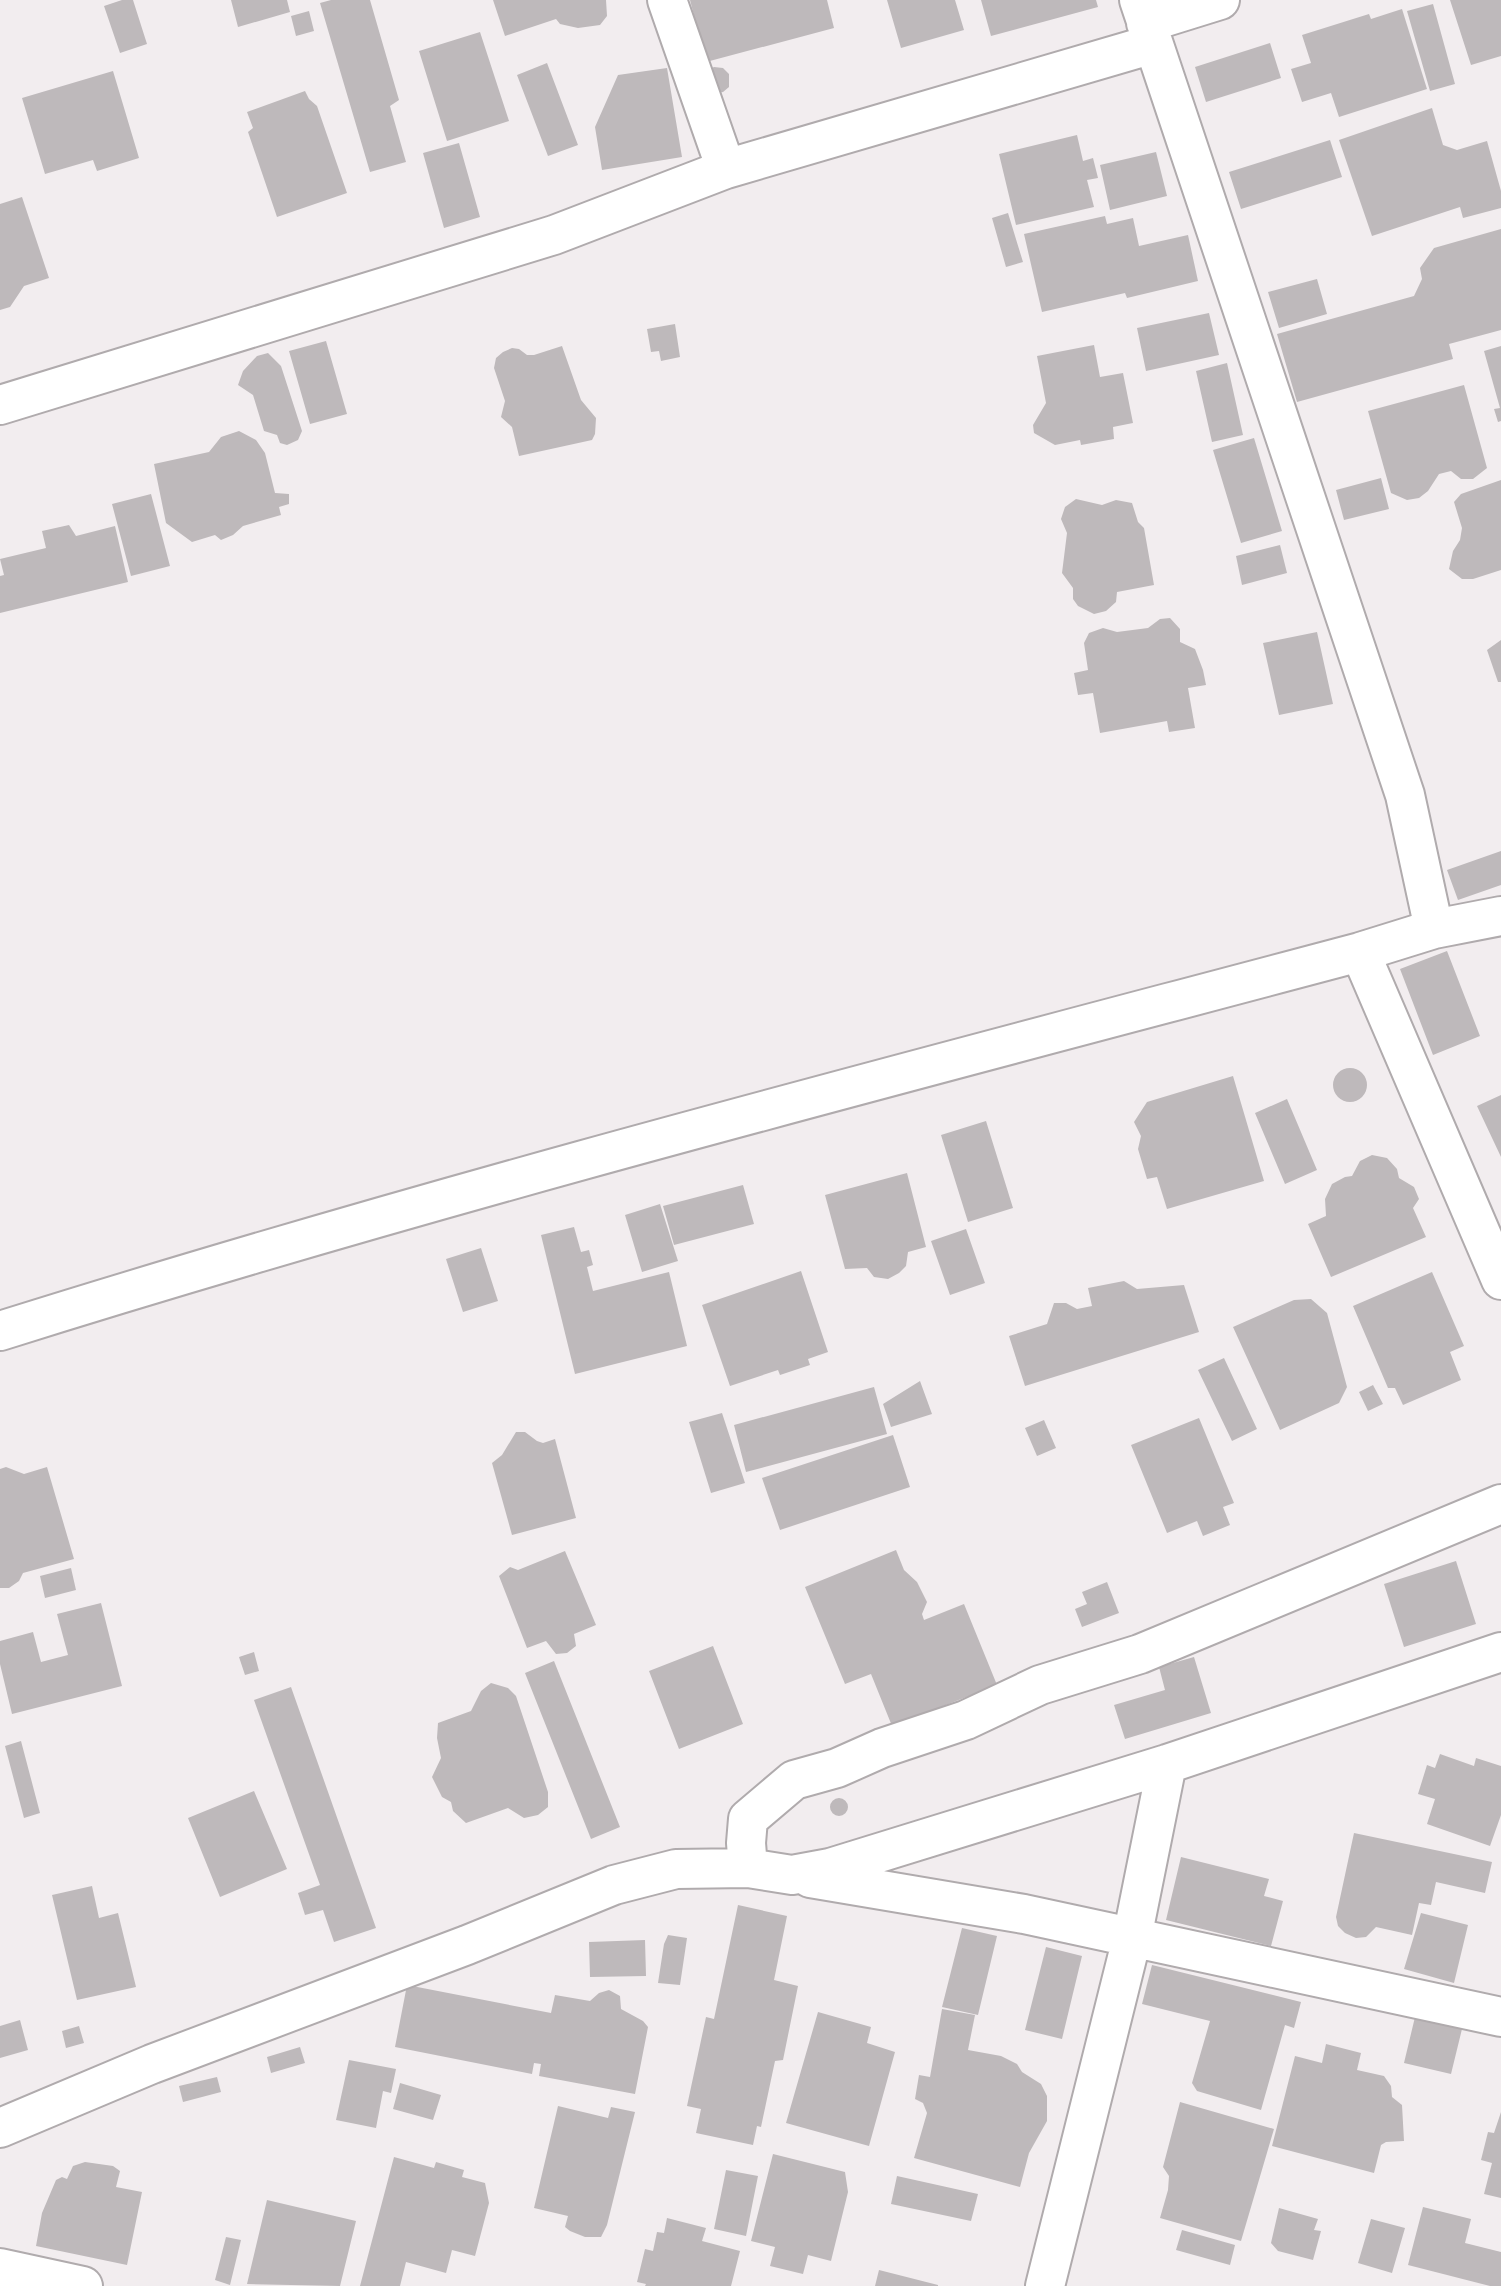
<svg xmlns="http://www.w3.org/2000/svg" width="1501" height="2286" viewBox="0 0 1501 2286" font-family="Barlow,sans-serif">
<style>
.building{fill:#beb9bb}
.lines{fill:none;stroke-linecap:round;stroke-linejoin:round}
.minor-casing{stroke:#b0abad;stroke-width:42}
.minor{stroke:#fff;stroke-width:38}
</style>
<rect width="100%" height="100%" fill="#f2edef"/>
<path class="building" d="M122 0H133L147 44 120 53 104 6Z
M231 0H287L290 12 238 27Z
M331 0H370L399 100 390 106 406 162 370 172 320 3Z
M493 0H606L607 16 600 25 578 28 560 24 556 19 505 36Z
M690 0H827L834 28 706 62Z
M887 0H955L964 30 901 48Z
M981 0H1096L1098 7 991 36Z
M1450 0H1501V56L1471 65Z
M1433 4 1455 84 1430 91 1407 11Z
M1402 9 1427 89 1339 117 1331 93 1302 102 1291 69 1311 63 1302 35 1369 14 1371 19Z
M309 11 314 31 296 36 291 16Z
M480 32 509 121 447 141 419 51Z
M1270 43 1281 78 1206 102 1195 67Z
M547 63 578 145 548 156 517 75Z
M714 67 723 68 729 74V87L723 92 718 93 710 69Z
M667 68 682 157 602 170 595 127 618 75Z
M113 71 139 158 97 171 93 160 45 174 22 98Z
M305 91 309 99 317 106 347 193 277 217 248 132 253 128 247 112Z
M1432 108 1443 145 1457 150 1487 141 1501 191V208L1463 218 1460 207 1372 236 1339 140Z
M1077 135 1083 161 1093 158 1098 178 1087 180 1094 207 1016 225 999 154Z
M1330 140 1342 177 1241 209 1229 172Z
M459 143 480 217 444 228 423 153Z
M1156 152 1167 196 1110 210 1100 165Z
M22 197 49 278 24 286 10 307 0 310V204Z
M1008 213 1023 262 1006 267 992 218Z
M1105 216 1107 224 1133 218 1139 246 1188 235 1198 281 1127 298 1125 293 1042 312 1024 234Z
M1501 229V330L1449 344 1453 359 1297 402 1277 334 1414 296 1422 279 1420 268 1434 248Z
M1317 279 1327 314 1279 328 1268 292Z
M1209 313 1219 355 1146 371 1137 328Z
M675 324 680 357 661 361 659 351 651 352 647 329Z
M326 341 347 414 310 424 289 351Z
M1094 345 1100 377 1123 373 1133 423 1113 427 1114 439 1081 445 1080 440 1055 445 1034 433 1033 425 1046 403 1037 356Z
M562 346 581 400 596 418 595 434 592 440 519 456 512 427 501 417 505 401 494 368 496 358 503 352 512 348 519 349 527 355H534Z
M1501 346V421L1498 422 1494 409 1500 408 1484 351Z
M268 353 281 366 302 431 298 440 287 445 280 443 277 435 264 431 253 395 238 385 243 371 257 356Z
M1227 363 1243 435 1212 442 1196 371Z
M1464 385 1487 468 1473 479H1461L1451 471 1439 474 1428 491 1419 498 1407 500 1391 493 1368 411Z
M239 431 256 440 265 453 275 493 289 494V504L279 507 281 515 243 526 233 535 221 540 215 535 192 542 166 523 154 464 209 452 221 437Z
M1254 438 1282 531 1241 543 1213 450Z
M1381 478 1389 509 1344 520 1336 490Z
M1501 480V570L1473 579H1462L1449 569 1453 551 1460 540 1462 528 1454 502 1461 494Z
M151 494 170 566 131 576 112 504Z
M1076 499 1102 505 1116 500 1132 503 1138 522 1144 528 1154 585 1117 592 1116 602 1106 611 1094 614 1078 606 1073 599V588L1062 573 1067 533 1061 519 1065 507Z
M69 525 76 536 115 526 128 582 0 613V576L4 575 0 559 46 548 42 531Z
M1280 545 1287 573 1242 585 1236 556Z
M1170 618 1180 629V642L1195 649 1203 670 1206 685 1188 688 1195 728 1169 732 1167 721 1100 733 1093 693 1078 695 1074 673 1088 670 1084 643 1089 633 1103 628 1117 632 1148 628 1160 619Z
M1317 632 1333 704 1279 715 1263 643Z
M1501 640V682H1498L1487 650Z
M1501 851V885L1458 900 1447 870Z
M1447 951 1480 1036 1433 1055 1400 969Z
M1333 1085a17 17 0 1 1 34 0a17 17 0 1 1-34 0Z
M1233 1076 1264 1181 1167 1209 1157 1177 1147 1179 1138 1149 1141 1136 1134 1122 1147 1102Z
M1501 1095V1157L1477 1106Z
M1287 1099 1317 1170 1285 1184 1255 1113Z
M986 1121 1013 1208 968 1222 941 1135Z
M1372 1155 1387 1158 1397 1169 1399 1178 1414 1187 1419 1199 1413 1208 1426 1237 1331 1277 1308 1224 1326 1216 1325 1199 1332 1184 1345 1177 1352 1176 1360 1161Z
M907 1173 926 1247 908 1252 906 1266 899 1273 888 1279 874 1277 867 1268 845 1269 825 1195Z
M743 1185 754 1224 674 1245 663 1206Z
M660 1204 678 1261 642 1272 625 1215Z
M574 1227 581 1252 589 1250 593 1265 587 1267 593 1291 669 1272 687 1346 575 1374 541 1235Z
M966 1229 985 1283 950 1295 931 1241Z
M481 1248 498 1301 463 1312 446 1259Z
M801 1271 828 1352 808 1359 810 1365 780 1375 778 1370 730 1386 702 1305Z
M1432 1272 1464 1346 1450 1352 1461 1380 1403 1405 1395 1388H1388L1353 1306Z
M1124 1281 1137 1289 1184 1285 1199 1332 1025 1386 1009 1336 1047 1324 1054 1303H1066L1077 1309 1092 1306 1088 1288Z
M1311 1299 1327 1313 1347 1387 1339 1403 1280 1430 1233 1327 1294 1300Z
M1224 1358 1257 1429 1232 1441 1198 1370Z
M920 1381 932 1414 891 1427 883 1404Z
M1373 1385 1383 1404 1368 1411 1359 1392Z
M874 1387 887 1434 746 1472 734 1425Z
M722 1413 745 1483 711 1493 689 1422Z
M1199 1418 1234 1503 1223 1507 1230 1525 1203 1536 1197 1521 1167 1533 1131 1445Z
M1044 1420 1056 1448 1037 1456 1025 1428Z
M516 1432H525L537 1441 543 1443 555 1439 576 1518 512 1535 492 1463 502 1455Z
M893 1435 910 1487 780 1530 762 1478Z
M6 1467 24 1474 47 1467 74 1559 23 1573 19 1581 9 1588H0V1469Z
M896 1550 904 1570 917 1582 927 1602 922 1614 924 1620 964 1604 997 1685 892 1726 871 1674 845 1684 805 1587Z
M565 1551 596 1625 574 1634 576 1646 567 1653 556 1654 546 1641 527 1648 499 1576 510 1567 518 1570Z
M1456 1561 1476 1624 1404 1647 1384 1584Z
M71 1568 76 1590 45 1598 40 1576Z
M1107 1582 1119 1613 1082 1627 1075 1609 1087 1604 1082 1592Z
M101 1603 122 1686 12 1714 0 1664V1641L33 1632 41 1662 68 1655 57 1614Z
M713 1646 743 1724 679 1749 649 1671Z
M254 1652 259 1671 245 1675 239 1657Z
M1194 1657 1211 1713 1125 1739 1114 1705 1165 1690 1159 1667Z
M554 1661 620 1827 591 1839 525 1673Z
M491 1683 508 1688 516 1696 548 1792V1807L538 1815 524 1818 508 1808 466 1823 453 1811 451 1802 442 1797 432 1777 441 1758 437 1738 438 1723 471 1711 481 1691Z
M291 1687 376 1928 334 1942 323 1910 305 1915 298 1893 320 1885 254 1700Z
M21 1741 40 1813 24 1818 5 1746Z
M1440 1754 1474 1766 1476 1758 1501 1766V1815L1490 1846 1427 1824 1435 1799 1418 1794 1427 1765 1435 1768Z
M254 1791 287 1869 220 1897 188 1818Z
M830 1807a9 9 0 1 1 18 0a9 9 0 1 1-18 0Z
M1354 1833 1492 1862 1485 1893 1436 1882 1431 1905 1419 1903 1412 1935 1376 1927 1366 1937 1356 1938 1345 1933 1338 1926 1336 1917Z
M1181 1857 1269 1879 1264 1896 1283 1901 1271 1946 1166 1920Z
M92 1886 99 1918 118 1913 136 1987 77 2000 52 1895Z
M738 1905 787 1916 774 1980 798 1986 783 2060 775 2061 761 2127 757 2126 753 2145 696 2133 701 2109 687 2106 706 2017 714 2019Z
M1421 1913 1468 1925 1454 1983 1404 1969Z
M962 1928 997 1936 978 2015 942 2007Z
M668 1935 687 1938 680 1985 658 1983 664 1944Z
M645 1940 646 1976 590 1977 589 1942Z
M1046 1947 1082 1956 1062 2039 1025 2030Z
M1152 1965 1301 2002 1294 2028 1285 2025 1261 2110 1197 2091 1192 2083 1210 2021 1142 2004Z
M407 1985 551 2013 555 1995 590 2001 599 1993 609 1990 620 1996 621 2009 643 2021 648 2027 635 2094 539 2076 541 2064 534 2063 532 2074 395 2047Z
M942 2009 975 2015 968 2050 1001 2056 1017 2064 1022 2072 1041 2084 1047 2096V2121L1029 2153 1020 2187 914 2158 927 2113 923 2103 915 2099 919 2075 930 2077Z
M818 2012 871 2027 867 2043 895 2052 869 2146 786 2123Z
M1415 2017 1462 2029 1451 2074 1404 2063Z
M20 2020 28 2050 0 2058V2026Z
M79 2026 84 2043 66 2048 62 2031Z
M1326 2044 1361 2053 1357 2070 1384 2076 1391 2086 1392 2097 1402 2105 1404 2141 1386 2142 1381 2145 1374 2173 1272 2146 1295 2056 1322 2063Z
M300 2047 305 2063 271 2073 267 2057Z
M349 2060 396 2069 391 2093 383 2091 376 2128 336 2120Z
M217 2077 221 2092 183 2102 179 2086Z
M400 2083 441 2095 433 2120 393 2109Z
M1180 2102 1274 2129 1241 2241 1160 2218 1168 2190 1169 2176 1163 2167Z
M558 2106 608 2118 611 2107 635 2112 607 2225 601 2237H585L570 2231 565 2227 568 2216 534 2208Z
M1501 2112V2198L1484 2194 1492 2163 1481 2160 1488 2132 1494 2133Z
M773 2154 845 2172 848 2192 831 2261 808 2255 803 2274 770 2266 775 2247 751 2241Z
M394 2157 434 2168 436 2162 464 2170 462 2177 485 2183 489 2203 475 2256 452 2250 446 2273 406 2262 400 2286H360Z
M85 2162 113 2166 120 2171 116 2187 142 2192 127 2265 36 2246 42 2213 56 2180 62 2177 67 2179 73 2166Z
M726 2170 758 2176 746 2236 714 2229Z
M897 2176 978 2194 971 2221 891 2204Z
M267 2200 356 2221 340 2286 247 2284Z
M1423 2207 1471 2219 1465 2243 1501 2252V2286H1490L1408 2265Z
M1279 2208 1318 2219 1314 2230 1321 2231 1313 2260 1278 2251 1271 2243Z
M667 2218 706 2228 702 2241 740 2251 731 2286H645L646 2284 637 2282 645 2249 653 2251 657 2232 664 2233Z
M1371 2219 1405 2228 1392 2273 1358 2263Z
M1182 2230 1235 2245 1230 2265 1176 2250Z
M226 2237 241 2240 230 2285 215 2280Z
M879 2270 938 2285V2286H875Z"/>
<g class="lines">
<defs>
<path id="minor" d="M667 0 726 169
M1139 0 1405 795 1434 929
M1146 23 1220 0
M0 405 554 235 726 169 1153 44
M1360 952 1501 1280
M0 1331C449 1190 905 1073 1360 952L1434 929 1501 916
M748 1868 746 1843 748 1819 794 1780 837 1768 882 1748 966 1720 1040 1685 1140 1654 1501 1504
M810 1878 1024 1914 1501 2017
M0 2128 152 2064 467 1945 614 1885 676 1869 748 1868 792 1875 830 1868 1167 1764 1501 1652
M0 2268 83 2286
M1045 2286 1132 1938 1167 1764"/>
</defs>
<use href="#minor" class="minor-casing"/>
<use href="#minor" class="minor"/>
</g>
</svg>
